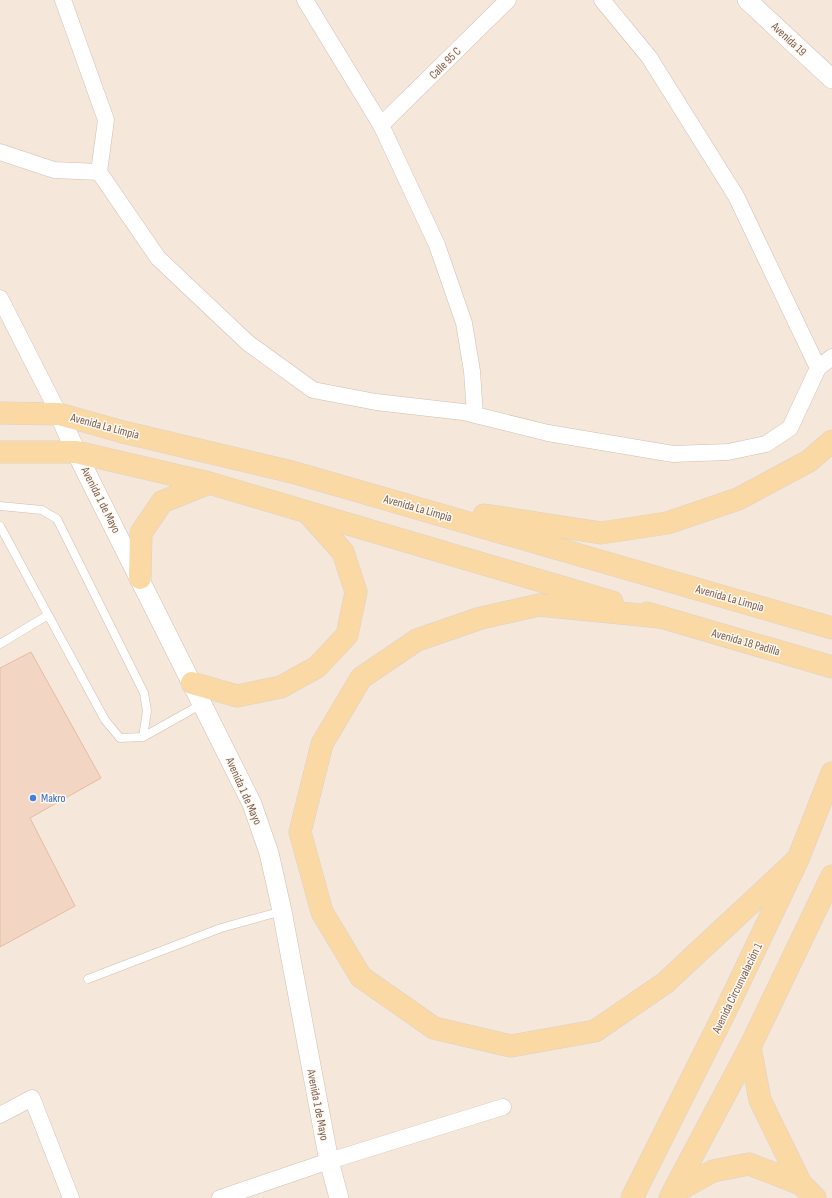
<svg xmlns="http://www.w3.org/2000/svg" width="832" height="1198" viewBox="0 0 832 1198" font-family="'Sofia Sans Condensed',sans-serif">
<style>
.residential{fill:#f5e8da}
.building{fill:#f3d5c3;stroke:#e6bba3}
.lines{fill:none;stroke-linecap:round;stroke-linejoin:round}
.service-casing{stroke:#d1beb0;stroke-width:9}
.minor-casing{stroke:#d1beb0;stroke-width:17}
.tertiary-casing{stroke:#d1beb0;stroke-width:20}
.primary-casing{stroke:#dad1cd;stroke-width:23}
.service{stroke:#fff;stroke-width:8}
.minor{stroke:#fff;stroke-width:16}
.tertiary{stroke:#fff;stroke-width:19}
.primary{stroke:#fbd9a5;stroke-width:22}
.shop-dot{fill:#3f7fe0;stroke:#fffaf3;stroke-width:1.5}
.labels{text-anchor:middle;stroke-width:3;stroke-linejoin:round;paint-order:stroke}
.street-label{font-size:12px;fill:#7a5c4d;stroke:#fffaf3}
.shop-label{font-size:12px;fill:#366cbe;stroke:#fffaf3;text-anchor:start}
</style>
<rect width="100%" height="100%" fill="#fdf6ec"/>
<path class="residential" d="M0 0H832V1198H0Z"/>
<path class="building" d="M31 652 101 778 30 818 75 906 0 947V668Z"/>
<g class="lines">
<defs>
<path id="service" d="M0 506 42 510 57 519 144 693 147 711 143 737
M0 526 105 720 120 738 143 737 202 704
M0 644 48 615
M88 979 221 928 282 911"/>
<path id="minor" d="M63 0 106 120 99 172 158 258 248 343 313 390 376 402 463 412 548 433 673 454 728 452 766 444 790 428 818 368 832 357
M305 0 381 125 437 245 464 323 472 371 475 415
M602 0 649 57 736 196 818 368
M381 125 508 0
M0 152 54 170 99 172
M0 298 59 414
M0 1115 32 1098 71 1198
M220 1198 329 1161 503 1107"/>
<path id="tertiary" d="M747 0 832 79
M59 414 76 452 252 804 269 853 282 911 329 1161 339 1198"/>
<path id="primary" d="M0 413 59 414 123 432 292 472 832 628
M0 452H76L209 483 612 602
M484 515 601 533 667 523 738 499 809 461 832 441
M140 578 141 533 162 502 209 483
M647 613 832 667
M660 617 539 605 481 618 417 640 361 678 322 744 300 832 322 912 361 977 434 1028 511 1046 595 1031 665 983 798 859
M192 683 237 696 281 687 317 667 347 635 356 592 343 552 307 512
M750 1047 760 1100 801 1184 815 1198
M673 1193 713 1171 749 1164 801 1184
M632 1198 726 1010 798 859 832 773
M670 1198 750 1047 832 876"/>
</defs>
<use href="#service" class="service-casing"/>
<use href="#minor" class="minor-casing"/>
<use href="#tertiary" class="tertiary-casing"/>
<use href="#primary" class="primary-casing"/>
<use href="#service" class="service"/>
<use href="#minor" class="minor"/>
<use href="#tertiary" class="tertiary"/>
<use href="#primary" class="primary"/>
</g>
<circle class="shop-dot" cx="33" cy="798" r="4"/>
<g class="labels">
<g class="street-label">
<text transform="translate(789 39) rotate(43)" y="4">Avenida 19</text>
<text transform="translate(445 63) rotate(-45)" y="4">Calle 95 C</text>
<text transform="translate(105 426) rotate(15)" y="4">Avenida La Limpia</text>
<text transform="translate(101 500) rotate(63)" y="4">Avenida 1 de Mayo</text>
<text transform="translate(418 508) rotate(16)" y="4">Avenida La Limpia</text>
<text transform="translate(730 598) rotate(16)" y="4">Avenida La Limpia</text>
<text transform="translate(746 642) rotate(16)" y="4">Avenida 18 Padilla</text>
<text transform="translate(244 791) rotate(66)" y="4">Avenida 1 de Mayo</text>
<text transform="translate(737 988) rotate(-64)" y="4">Avenida Circunvalación 1</text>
<text transform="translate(318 1105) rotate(79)" y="4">Avenida 1 de Mayo</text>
</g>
<g class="shop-label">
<text x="41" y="802">Makro</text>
</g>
</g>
</svg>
